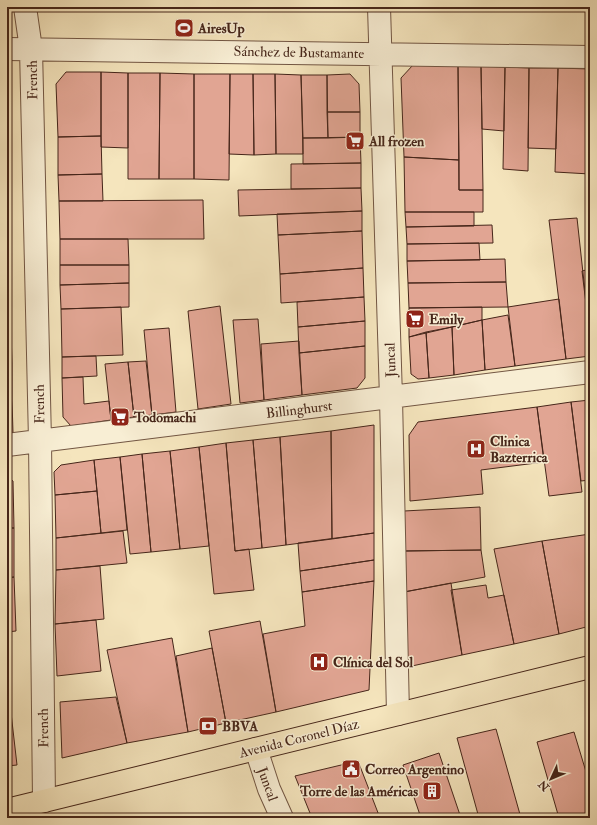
<svg xmlns="http://www.w3.org/2000/svg" width="597" height="825" viewBox="0 0 597 825" font-family="'IM FELL Double Pica',serif">
<style>
.building{fill:#e1a593;stroke:#46261a}
.lines{fill:none;stroke-linecap:round;stroke-linejoin:round}
.minor-casing{stroke:#725643;stroke-width:24}
.major-casing{stroke:#46261a;stroke-width:24}
.minor{stroke:#f8eed4;stroke-width:22}
.major{stroke:#f5e5bd;stroke-width:22}
.labels{text-anchor:middle;stroke-width:3;stroke-linejoin:round;paint-order:stroke}
.poi-label{font-size:14px;font-weight:bold;fill:#46261a;stroke:#f8eed4;text-anchor:start}
.street-label{font-size:14px;fill:#46261a;stroke:#f8eed4}
</style>
<rect width="100%" height="100%" fill="#f5e5bd"/>
<filter id="stains"><feTurbulence type="fractalNoise" baseFrequency=".005" numOctaves="4"/><feColorMatrix values="0 0 0 0 .2 0 0 0 0 .09 0 0 0 0 .02 0 0 0 .5 -.17"/></filter>
<radialGradient id="worn" r=".72"><stop offset=".6" stop-color="#630" stop-opacity="0"/><stop offset="1" stop-color="#630" stop-opacity=".3"/></radialGradient>
<path class="building" d="M413 65 458 66 459 160 404 157 401 78Z
M458 66H481L483 190H459Z
M481 66 505 67 504 131 482 129Z
M505 67 529 68 528 171 503 169Z
M529 68H558L556 149 528 148Z
M558 68 590 69V174L555 172Z
M66 72H101V136L58 137 56 84Z
M101 72 128 73V148L101 147Z
M128 73H160L159 179H128Z
M160 73 194 74V179H159Z
M194 74H230L229 180 194 179Z
M230 74H253L254 155 229 154Z
M253 74H275L276 154 254 155Z
M275 74 301 75 303 154H276Z
M350 74 359 84 360 112H327V75Z
M301 75H327L328 138H303Z
M327 112H360V137L328 138Z
M101 136 102 174 58 175V137Z
M360 137 361 163 303 164V138Z
M404 157 459 160V190H483V212H405Z
M361 163V188L291 189V164Z
M102 174 103 201H59L58 175Z
M361 188 362 211 239 216 238 190Z
M203 200 204 239H60L59 201Z
M362 211V231L278 235 277 214Z
M7 212 8 244H7Z
M405 212H474V226L406 227Z
M577 218 590 337V356L566 359 549 220Z
M492 225 493 243 407 244 406 227Z
M362 231 363 268 280 274 278 235Z
M60 239H128L129 265H60Z
M479 243 480 260 407 261V244Z
M7 244H8L9 276H7Z
M505 259 506 282 408 283 407 261Z
M60 265H129V283L60 285Z
M363 268 364 297 281 303 280 274Z
M590 269V337L582 271Z
M7 276H9L10 303H7Z
M506 282 508 307 409 308 408 283Z
M129 283V307L61 309 60 285Z
M364 297 365 321 298 327 297 302Z
M559 299 566 359 515 366 508 307Z
M7 303H10L11 332H7Z
M220 306 231 404 198 409 188 311Z
M121 307 123 355 62 357 61 309Z
M482 307V320L409 337V308Z
M508 315 515 366 485 370 482 320Z
M258 319 264 400 240 403 233 320Z
M482 320 485 370 454 375 452 327Z
M365 321V346L299 353 298 327Z
M452 327 454 375 429 378 426 332Z
M169 328 176 412 152 415 144 330Z
M7 332H11L12 363H7Z
M426 332 429 378 418 379 411 374 409 337Z
M299 341 302 395 264 400 261 344Z
M365 346V378L357 388 302 395 299 353Z
M96 356 97 376 62 378V357Z
M146 361 152 415 134 417 128 362Z
M128 362 134 417 111 420 105 364Z
M7 363H12V400L7 401Z
M83 377 84 404 109 401 111 420 71 426 63 417 62 378Z
M12 400 13 433 7 434V401Z
M590 400V480L581 481 571 402Z
M571 402 582 492 549 496 537 407Z
M537 407 544 462 481 470 483 494 410 501 409 435 418 422Z
M374 425V533L332 539 331 431Z
M331 431 332 539 286 545 280 437Z
M280 437 286 545 262 548 253 440Z
M253 440 262 548 235 551 226 443Z
M226 443 235 551 249 549 254 590 214 594 199 447Z
M199 447 209 546 180 549 170 451Z
M170 451 180 549 151 552 142 454Z
M142 454 151 552 130 554 120 457Z
M120 457 127 530 101 533 94 460Z
M94 460 97 491 55 495 54 472 61 465Z
M7 477 13 481 14 528H7Z
M97 491 101 533 56 538 55 495Z
M480 507 481 550 404 551V511Z
M7 528H14V577L7 578Z
M123 531 127 563 56 570V538Z
M374 533V560L300 571 298 543Z
M590 534V626L559 634 542 541Z
M542 541 559 634 514 644 494 549Z
M481 550 485 577 404 592V551Z
M374 560V581L302 592 300 571Z
M100 566 104 619 55 624 56 570Z
M14 577 16 631 7 632V578Z
M374 581 369 690 276 712 263 634 305 626 302 592Z
M451 583 462 655 412 666 405 663 404 592Z
M486 585 488 598 504 595 514 644 462 655 451 590Z
M96 620 101 671 57 676 55 624Z
M260 621 276 712 226 723 209 631Z
M172 638 188 732 127 743 107 650Z
M212 648 226 723 188 732 176 656Z
M7 678 17 765 7 766Z
M116 697 127 743 62 758 60 702Z
M496 729 521 818H479L457 738Z
M574 732 590 785V818H559L537 742Z
M439 753 461 818H421L403 765Z
M358 761 380 818H312L295 776Z"/>
<g class="lines">
<defs>
<path id="minor" d="M25 7 31 49 40 441 44 801
M379 7 391 398 398 714
M7 49 590 57
M7 445 590 372
M256 749 269 789 282 818"/>
<path id="major" d="M7 810 590 667"/>
</defs>
<use href="#minor" class="minor-casing"/>
<use href="#major" class="major-casing"/>
<use href="#minor" class="minor"/>
<use href="#major" class="major"/>
</g>
<defs>
<symbol id="stadium-square" viewBox="-11 -11 22 22"><rect x="-9" y="-9" width="18" height="18" rx="4" fill="#8f2418" stroke="#f8eed4"/><path d="M0-5a6.5 5 0 1 0 0 10a6.5 5 0 1 0 0-10ZM-3.5-1.8h7v3.6h-7Z" fill="#fff"/></symbol>
<symbol id="supermarket-square" viewBox="-11 -11 22 22"><rect x="-9" y="-9" width="18" height="18" rx="4" fill="#8f2418" stroke="#f8eed4"/><path d="M-6-5.5h2.5l.6 2H6L4.5 2H-2.5L-4.4-4H-6ZM-1.5 3.2a1.3 1.3 0 1 0 .1 0ZM3 3.2a1.3 1.3 0 1 0 .1 0Z" fill="#fff"/></symbol>
<symbol id="hospital-square" viewBox="-11 -11 22 22"><rect x="-9" y="-9" width="18" height="18" rx="4" fill="#8f2418" stroke="#f8eed4"/><path d="M-5-5h3v3.5h4V-5h3V5h-3V1.5h-4V5h-3Z" fill="#fff"/></symbol>
<symbol id="bank-square" viewBox="-11 -11 22 22"><rect x="-9" y="-9" width="18" height="18" rx="4" fill="#8f2418" stroke="#f8eed4"/><path d="M-6-4H6V4H-6ZM0-2.3a2.3 2.3 0 1 0 0 4.6a2.3 2.3 0 1 0 0-4.6Z" fill="#fff"/></symbol>
<symbol id="civic-square" viewBox="-11 -11 22 22"><rect x="-9" y="-9" width="18" height="18" rx="4" fill="#8f2418" stroke="#f8eed4"/><path d="M-.6-6.5H3V-4.5H.6V-3L4-1V1h2V6H-6V1h2V-1L-.6-3ZM-1.2 2.5V6h2.4V2.5Z" fill="#fff"/></symbol>
<symbol id="building-square" viewBox="-11 -11 22 22"><rect x="-9" y="-9" width="18" height="18" rx="4" fill="#8f2418" stroke="#f8eed4"/><path d="M-4-6H4V6H1V3H-1V6H-4ZM-2.5-4.3h1.7v1.8h-1.7ZM.8-4.3h1.7v1.8H.8ZM-2.5-1h1.7V.8h-1.7ZM.8-1h1.7V.8H.8Z" fill="#fff"/></symbol>
</defs>
<g fill-rule="evenodd">
<use href="#stadium-square" x="173" y="17" width="22" height="22"/>
<use href="#supermarket-square" x="344" y="130" width="22" height="22"/>
<use href="#supermarket-square" x="404" y="308" width="22" height="22"/>
<use href="#supermarket-square" x="109" y="406" width="22" height="22"/>
<use href="#hospital-square" x="465" y="438" width="22" height="22"/>
<use href="#hospital-square" x="308" y="651" width="22" height="22"/>
<use href="#bank-square" x="197" y="715" width="22" height="22"/>
<use href="#civic-square" x="340" y="758" width="22" height="22"/>
<use href="#building-square" x="421" y="780" width="22" height="22"/>
</g>
<g class="labels">
<g class="poi-label">
<text x="198" y="33">AiresUp</text>
<text x="369" y="146">All frozen</text>
<text x="429" y="324">Emily</text>
<text x="134" y="422">Todomachi</text>
<text x="490" y="446">Clinica<tspan x="490" dy="16">Bazterrica</tspan></text>
<text x="333" y="667">Clínica del Sol</text>
<text x="222" y="731">BBVA</text>
<text x="365" y="774">Correo Argentino</text>
<text x="418" y="796" text-anchor="end">Torre de las Américas</text>
</g>
<g class="street-label">
<text transform="translate(299 52) rotate(1)" y="5">Sánchez de Bustamante</text>
<text transform="translate(32 80) rotate(-91)" y="5">French</text>
<text transform="translate(390 360) rotate(-92)" y="5">Juncal</text>
<text transform="translate(39 404) rotate(-91)" y="5">French</text>
<text transform="translate(299 409) rotate(-7)" y="5">Billinghurst</text>
<text transform="translate(43 728) rotate(-91)" y="5">French</text>
<text transform="translate(299 738) rotate(-14)" y="5">Avenida Coronel Díaz</text>
<text transform="translate(268 784) rotate(70)" y="5">Juncal</text>
</g>
</g>
<rect width="597" height="825" fill="none" stroke="#f5e5bd" stroke-width="24"/>
<rect x="8" y="8" width="581" height="809" fill="none" stroke="#46261a" stroke-width="2"/>
<rect x="12" y="12" width="573" height="801" fill="none" stroke="#46261a"/>
<g transform="translate(551 779) rotate(226)" stroke="#f8eed4" stroke-width="3" paint-order="stroke">
<path d="M0-3L7 15L0 10L-7 15Z" fill="#46261a"/>
<text y="-6" font-size="11" font-weight="bold" text-anchor="middle" fill="#46261a">N</text>
</g>
<rect width="100%" height="100%" filter="url(#stains)"/>
<rect width="100%" height="100%" fill="url(#worn)"/>
</svg>
